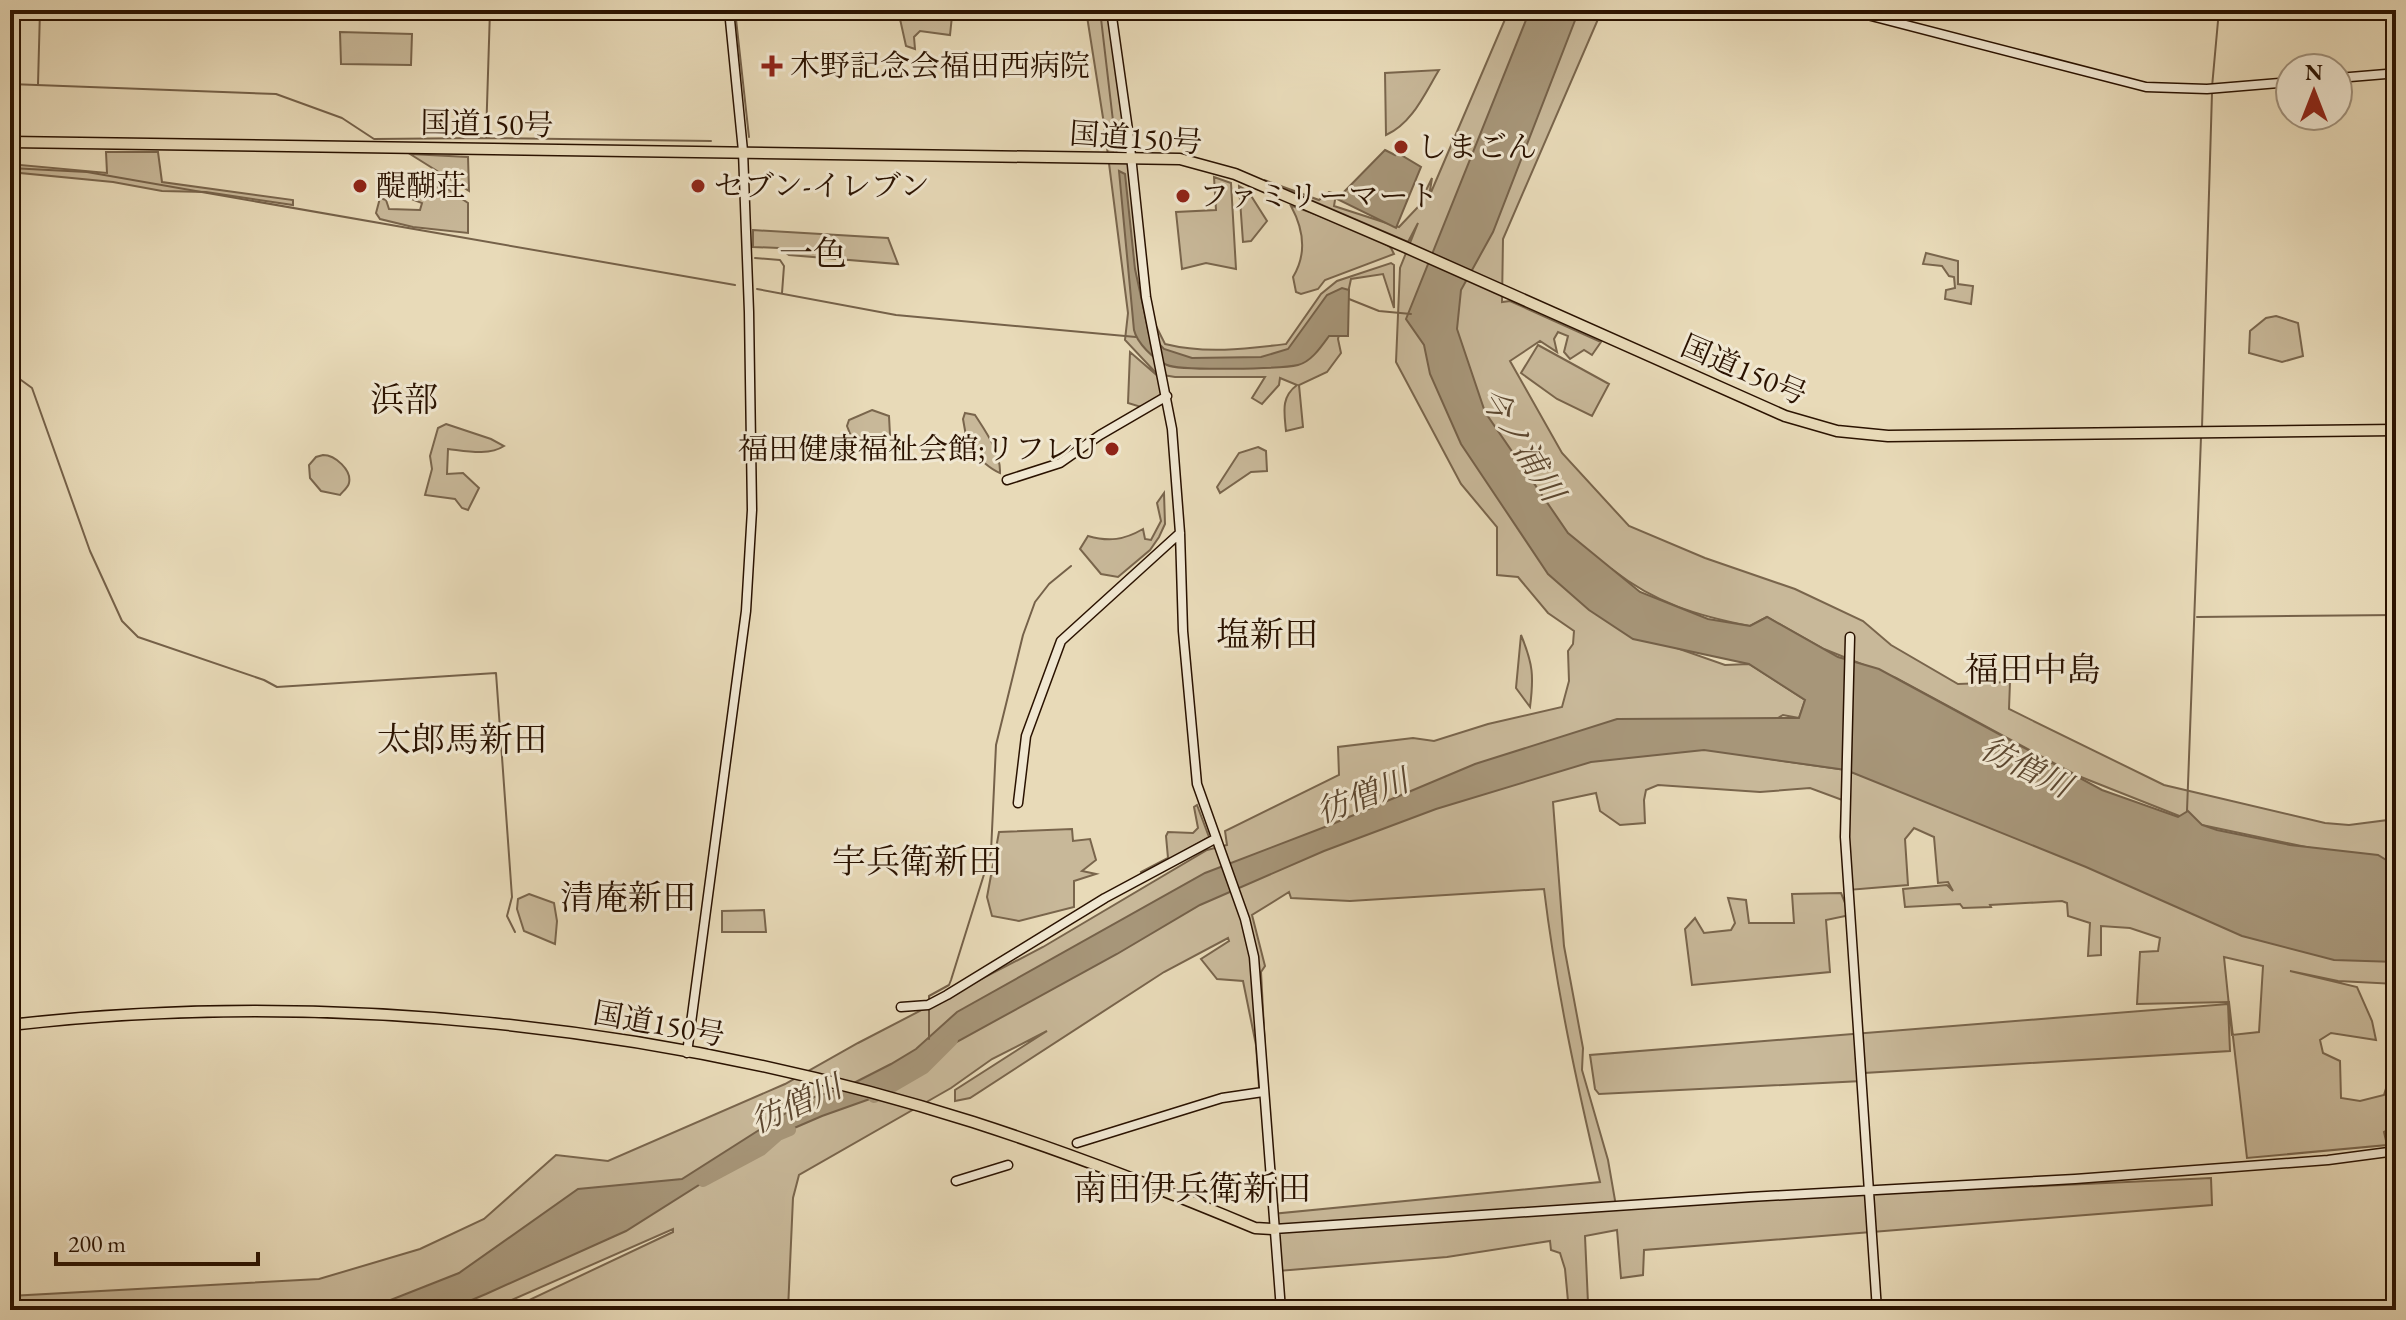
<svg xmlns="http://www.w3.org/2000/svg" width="2406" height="1320" viewBox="0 0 2406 1320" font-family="'EB Garamond','Noto Serif JP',serif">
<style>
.green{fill:#c8b899;stroke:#79654c;stroke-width:2;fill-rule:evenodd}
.water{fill:#a79679;stroke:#756149;stroke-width:2}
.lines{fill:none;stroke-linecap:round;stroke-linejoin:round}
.stream{stroke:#756149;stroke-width:2}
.river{stroke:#a79679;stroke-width:12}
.secondary-casing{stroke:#2a1200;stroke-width:11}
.highway-casing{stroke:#2a1200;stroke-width:13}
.secondary{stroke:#f0e7d1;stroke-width:8}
.highway{stroke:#e8dab8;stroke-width:10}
.poi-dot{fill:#8f2418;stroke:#f0e7d1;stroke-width:3}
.labels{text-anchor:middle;stroke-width:6;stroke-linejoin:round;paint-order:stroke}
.poi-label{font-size:30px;fill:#2a1200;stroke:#f0e7d1;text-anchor:start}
.street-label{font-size:30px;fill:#2a1200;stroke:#f0e7d1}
.water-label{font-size:32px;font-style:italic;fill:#5c4730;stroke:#f0e7d1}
.quarter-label{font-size:34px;fill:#2a1200;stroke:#f0e7d1}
</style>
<rect width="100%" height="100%" fill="#e8dab8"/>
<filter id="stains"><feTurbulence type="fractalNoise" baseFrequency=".0025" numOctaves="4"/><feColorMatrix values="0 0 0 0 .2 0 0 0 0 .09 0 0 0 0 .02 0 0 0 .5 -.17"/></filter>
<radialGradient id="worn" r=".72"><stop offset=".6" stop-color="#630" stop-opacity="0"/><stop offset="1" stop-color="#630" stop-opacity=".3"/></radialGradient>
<path class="green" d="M898 10H948L952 16 950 35 920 31 914 37 915 49 906 46Z
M1086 10H1112L1149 312 1165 344C1205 354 1245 349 1286 344L1321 294 1337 281 1391 263 1394 265V308L1383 274 1351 279 1338 339 1341 353 1327 372 1299 385 1303 427 1286 431C1284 411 1281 397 1297 385L1280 378 1279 385 1262 404 1252 398 1265 377H1175L1157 374 1125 340 1128 313 1104 124Z
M1509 10H1602L1503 239 1502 302 1510 301 1601 342 1592 355 1584 350 1570 359 1564 352 1568 336 1558 332 1554 339 1557 352 1540 341 1510 361 1562 453 1629 526 1705 558 1795 589 1863 621 1891 645 1958 684 2010 682 2009 709 2164 785 2325 823 2349 825 2396 819V866L2202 825 2076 775 1896 678 1824 649 1767 617 1750 626C1698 616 1655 603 1613 570L1614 626 1725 665 1749 664 1805 700 1799 718 1783 715 1778 718 1762 758 1846 770 2396 960V984L2338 981 2290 971 2357 987 2372 1021 2376 1040 2331 1033 2320 1040 2323 1053 2340 1061 2341 1098 2360 1101 2384 1095 2387 1085 2391 1095 2394 1126 2384 1132 2387 1145 2247 1158 2229 1002 2137 1004 2140 952 2158 951 2160 938 2130 928 2101 926V955L2088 956 2090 923 2068 916 2067 903 2062 901 1990 905 1991 907 1963 908 1960 904 1905 907 1903 889 1947 885 1953 891 1948 882 1938 883 1934 837 1914 828 1905 839 1908 885 1848 890 1845 801 1810 788 1760 792 1658 785 1646 790 1644 800 1645 823 1620 825 1600 811 1596 793 1553 802 1564 946 1583 1048 1582 1070 1608 1160 1616 1206 2211 1178 2212 1205 1644 1250 1643 1275 1621 1278 1617 1230 1585 1236 1588 1303 1568 1301 1565 1269 1560 1253 1551 1250 1550 1241 1447 1257 1278 1271 1272 1214 1600 1182C1577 1085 1556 988 1544 889L1350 901 1291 898 1289 892 1252 915 1265 966 1261 972 1267 1086 1259 1087 1256 1045 1243 981 1217 979 1201 959 1229 941 1228 938 1164 972 970 1098 955 1101V1090L1047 1031 992 1059 951 1088 799 1175 793 1198 788 1310H508L673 1232V1229L489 1310H10V1296L319 1279 420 1249 484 1219 556 1155 608 1161 785 1084 858 1043 1043 947 1207 850 1227 845 1225 831 1339 775 1338 747 1413 738 1434 741 1488 724 1562 707 1569 681 1568 651 1573 644 1574 631 1548 613 1518 577 1497 575V527L1461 484 1396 362 1400 268 1418 223 1408 242 1264 180 1319 200 1329 192 1336 194 1334 206 1399 227 1418 207 1432 178 1429 197ZM2224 957 2263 966 2259 1032 2232 1035Z
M340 32 412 34 411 65 341 64Z
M1439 70C1425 93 1412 124 1386 135L1385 73Z
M106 152H158L162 182 293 200V205L206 192 162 191 113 182 10 172V164L107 173Z
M410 154 468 157 469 191Z
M1214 177 1231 183 1236 269 1206 263 1182 269 1176 212 1216 210Z
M443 186 468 203V233L413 227 380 219 376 213 380 198 386 200 389 209 420 210 422 203 401 195Z
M1239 186 1248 191 1267 221 1251 241 1243 242Z
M1291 206C1304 209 1385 241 1391 248 1392 250 1393 252 1394 254L1325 280 1318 289 1301 294 1296 292 1293 277C1307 254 1304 230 1291 206Z
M753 230 888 238 898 264 789 255 779 248 753 247Z
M1926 253 1958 261V284L1973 286 1971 304 1945 299 1946 290 1955 288 1954 277 1949 276 1942 266 1923 264Z
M2276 316 2298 323 2303 356 2282 362 2249 353 2250 331 2266 318Z
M1538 345 1609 384 1592 416 1557 399 1521 373Z
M1130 352 1160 378 1161 395 1141 407 1128 403Z
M872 410 889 416 890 435 871 438 851 436 847 426 849 420Z
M965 413 975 415C986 432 1001 453 1000 473 987 468 982 458 969 453L963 419Z
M446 424 491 439 504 446C489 456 466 451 448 449L447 474 463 473 479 488 468 510 462 508 455 499 425 495 432 469 430 456 438 428Z
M1258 447 1266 451 1267 471 1251 472 1220 493 1217 487 1239 453Z
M323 455C335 455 352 470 349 483 348 488 342 492 340 495L321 491 310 478 309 465 316 457Z
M1164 493 1165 524 1159 537 1150 550 1118 577 1101 574 1080 549 1088 536C1109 542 1124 540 1143 529L1145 539 1151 540 1161 521 1157 503Z
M1521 635C1533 664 1534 676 1530 707L1516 688Z
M1197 805 1209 837 1142 875 1141 872 1168 858 1166 836 1168 832 1193 833 1198 828 1194 807Z
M1072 829 1073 841 1090 839 1096 860 1082 871 1096 874 1074 881V907L1019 921 992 916 987 897 999 832Z
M1841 893 1850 915 1826 920 1830 972 1692 985 1685 929 1695 918 1704 933 1731 930 1735 923 1728 898 1746 900 1749 923H1794L1792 894Z
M529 894 554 903 557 921 555 944 524 931 517 909 518 899Z
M764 910 766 932H722V911Z
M2228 1004 2230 1051 1864 1073 1862 1081 1599 1094 1595 1089 1590 1055Z"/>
<path class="water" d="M1530 10H1579L1493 232 1461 290 1457 329 1485 412 1568 533 1640 592 1708 619 1750 626 1767 617 1838 657 1879 669 2102 790 2178 817 2188 811 2202 825 2217 830 2290 845 2378 855 2396 866V962L2334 960 2242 936 2086 867 1846 770 1704 750 1591 762 1436 809 1324 851 1200 905 1117 954 942 1050 881 1095 822 1116 778 1135 626 1231 486 1294 448 1310H304L383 1303 459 1273 578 1189 682 1179 808 1099 844 1088 891 1064 916 1049 957 1012 1205 873 1330 825 1475 764 1617 719 1799 718 1805 700 1749 664 1633 639 1589 610 1548 574 1461 444 1430 374 1424 345 1406 319Z
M1385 150 1395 155 1396 152 1421 167 1396 228 1337 199Z
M1119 171 1125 174 1135 269 1149 333 1164 349 1192 358 1261 357 1288 349 1327 295 1342 288 1349 290 1348 336H1329C1321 347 1311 362 1298 365 1282 369 1179 371 1167 365 1154 360 1137 343 1134 330Z"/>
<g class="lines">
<path class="stream" d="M735 10 749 137
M1100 10 1117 155
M10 84 276 94 342 118 374 139 486 138 711 141
M38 84 40 10
M2212 87 2219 10
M486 137 490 10
M10 168 87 172 735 285
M755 258 780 260 784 266 782 293
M757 289 896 315 1136 337
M1349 299 1379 311 1411 314
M10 372 32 388 90 551 122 621 138 637 264 680 277 687 496 673 512 897 507 916 515 932
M2202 427 2212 93
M2197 617 2396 615
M2187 811 2201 437
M929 999V996L949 985 951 980 991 852 996 745 1023 635 1035 602 1049 584 1071 566
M929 1039V1009"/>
<path class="river" d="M874 1097 924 1068 952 1040
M703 1181 761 1150 778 1135 790 1130"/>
<defs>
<path id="secondary" d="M1111 10 1129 137 1146 297 1172 429 1180 533 1183 631 1197 784 1245 919 1254 957 1281 1310
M1848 10 2146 87 2207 89 2290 82
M2338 78 2386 74
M1007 480 1060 463 1100 435 1167 396
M1850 637 1845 837 1877 1310
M1018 803 1026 736 1061 641 1180 533
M901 1007 928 1005 947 995 1105 898 1215 839
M687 1053 746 611 752 510 749 312 743 151 729 10
M1077 1143 1222 1098 1263 1092
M956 1181 1008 1165
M1274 1229 1749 1197 2075 1179 2328 1160 2396 1151"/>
<path id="highway" d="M10 142 1180 159 1235 174 1405 247 1785 416 1837 431 1888 436 2396 430
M10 1025C326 988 670 1026 973 1122 1069 1153 1162 1189 1255 1228L1274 1229"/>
</defs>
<use href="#secondary" class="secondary-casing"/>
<use href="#highway" class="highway-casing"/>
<use href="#secondary" class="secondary"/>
<use href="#highway" class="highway"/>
</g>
<g class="poi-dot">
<path d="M768 54h8v8h8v8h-8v8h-8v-8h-8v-8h8z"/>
<circle cx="1401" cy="147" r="8"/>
<circle cx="360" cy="186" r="8"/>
<circle cx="698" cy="186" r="8"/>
<circle cx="1183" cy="196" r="8"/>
<circle cx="1112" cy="449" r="8"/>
</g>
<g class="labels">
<g class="poi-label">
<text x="790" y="76">木野記念会福田西病院</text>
<text x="1417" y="157">しまごん</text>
<text x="376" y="196">醍醐荘</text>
<text x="714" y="196">セブン-イレブン</text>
<text x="1199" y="206">ファミリーマート</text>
<text x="1096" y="459" text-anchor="end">福田健康福祉会館;リフレU</text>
</g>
<g class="street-label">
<text transform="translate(487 124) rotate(1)" y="10">国道150号</text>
<text transform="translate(1136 138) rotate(4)" y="10">国道150号</text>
<text transform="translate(1744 370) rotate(23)" y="10">国道150号</text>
<text transform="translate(659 1024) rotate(10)" y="10">国道150号</text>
</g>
<g class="water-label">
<text transform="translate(1522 444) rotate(58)" y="11">今ノ浦川</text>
<text transform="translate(2026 767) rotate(26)" y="11">彷僧川</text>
<text transform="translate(1362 796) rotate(-21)" y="11">彷僧川</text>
<text transform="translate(796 1104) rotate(-24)" y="11">彷僧川</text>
</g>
<g class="quarter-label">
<text x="813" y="265">一色</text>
<text x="404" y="411">浜部</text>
<text x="1267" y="646">塩新田</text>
<text x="2033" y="681">福田中島</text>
<text x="462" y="751">太郎馬新田</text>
<text x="917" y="873">宇兵衛新田</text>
<text x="628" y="909">清庵新田</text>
<text x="1192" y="1200">南田伊兵衛新田</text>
</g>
</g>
<rect width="2406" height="1320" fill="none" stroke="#e8dab8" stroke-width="40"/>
<rect x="12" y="12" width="2382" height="1296" fill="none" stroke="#2a1200" stroke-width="4"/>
<rect x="20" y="20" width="2366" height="1280" fill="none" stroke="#2a1200" stroke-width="2"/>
<g transform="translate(2314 92)"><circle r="38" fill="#f0e7d1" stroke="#a1927d" stroke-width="2"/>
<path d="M0-6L14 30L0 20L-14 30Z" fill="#8f2418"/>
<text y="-12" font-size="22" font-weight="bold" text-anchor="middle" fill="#2a1200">N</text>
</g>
<path d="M56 1252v12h202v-12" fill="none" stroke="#2a1200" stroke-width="4"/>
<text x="68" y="1252" font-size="24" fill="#2a1200" stroke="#f0e7d1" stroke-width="6" paint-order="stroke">200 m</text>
<rect width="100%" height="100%" filter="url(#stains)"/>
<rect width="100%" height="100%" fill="url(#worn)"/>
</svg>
